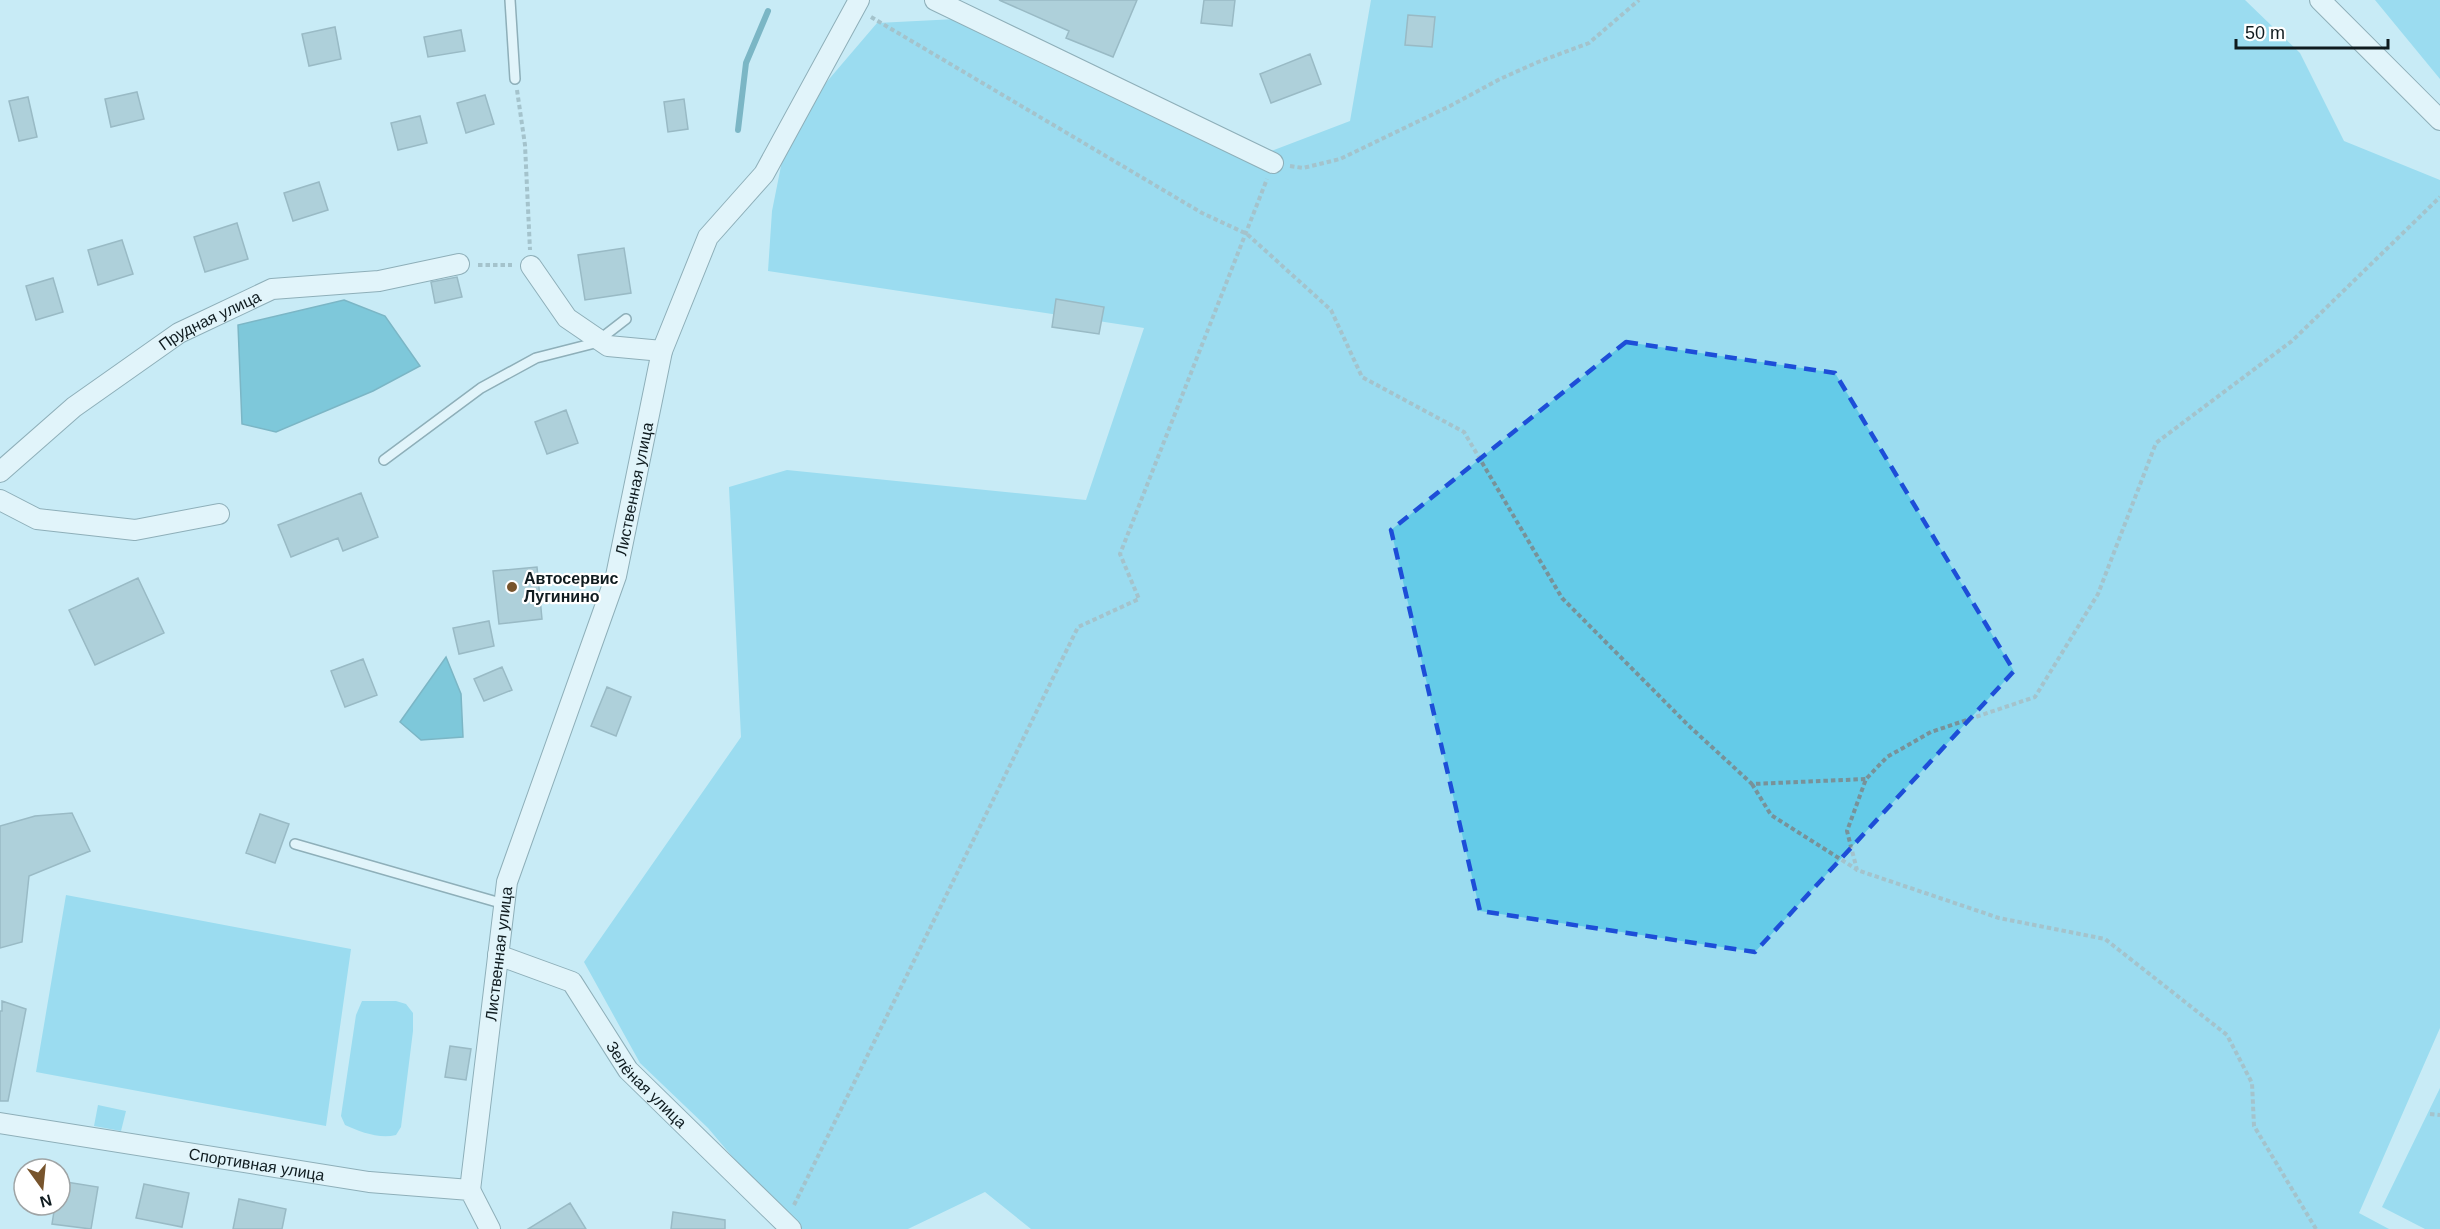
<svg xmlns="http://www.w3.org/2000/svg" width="2440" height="1229" viewBox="0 0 2440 1229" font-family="Helvetica,sans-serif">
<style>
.green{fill:#64cbe8}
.water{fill:#249db9;stroke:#1e768b;stroke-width:1.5}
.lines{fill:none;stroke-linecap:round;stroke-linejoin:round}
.stream{stroke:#1e768b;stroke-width:6}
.building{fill:#8eafb9;stroke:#5f7f89;stroke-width:1.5}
.lane-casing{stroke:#47666f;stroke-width:12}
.street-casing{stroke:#47666f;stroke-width:22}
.path{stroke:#789299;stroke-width:4;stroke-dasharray:4.5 3;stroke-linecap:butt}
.lane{stroke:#fff;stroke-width:9}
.street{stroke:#fff;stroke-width:20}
.marked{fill:none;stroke:#1d4ed8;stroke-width:4.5;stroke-dasharray:12 8;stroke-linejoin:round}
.poi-dot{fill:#77542c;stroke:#fff;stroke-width:2}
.labels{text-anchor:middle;stroke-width:4.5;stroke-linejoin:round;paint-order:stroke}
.street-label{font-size:16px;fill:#0f1b1f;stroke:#fff}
.poi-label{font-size:16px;font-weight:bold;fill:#0f1b1f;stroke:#fff;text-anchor:start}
</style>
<rect width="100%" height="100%" fill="#c8ebf6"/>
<path class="green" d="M1371 0H2245L2300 53 2344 141 2440 180V1028L2359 1213 2389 1229H1031L985 1192 908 1229H790L769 1200 708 1128 640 1063 584 962 741 737 729 487 787 470 1086 500 1144 328 768 271 772 211 789 126 877 23 956 19 1248 160 1350 121Z
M2375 0H2440V79Z
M66 895 351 949 326 1126 36 1072Z
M362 1001H396L406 1004 413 1013V1031L401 1127 396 1135C379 1139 360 1132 345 1125L341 1116 356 1015Z
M2440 1088V1229H2425L2382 1207Z
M98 1105 126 1111 121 1131 94 1126Z"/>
<path class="water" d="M344 300 385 316 420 366 373 391 276 432 242 424 238 325Z
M446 657 461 694 463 737 421 740 400 722Z"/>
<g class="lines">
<path class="stream" d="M738 130 746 63 768 11"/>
</g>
<path class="building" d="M999 0H1137L1113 57 1066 38 1069 31Z
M1204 0H1235L1232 26 1201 23Z
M1408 15 1435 17 1432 47 1405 45Z
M335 27 341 59 309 66 302 34Z
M461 30 465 51 428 57 424 37Z
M1310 54 1321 84 1271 103 1260 74Z
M137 92 144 119 111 127 105 99Z
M485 95 494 124 466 133 457 103Z
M28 97 37 137 19 141 9 101Z
M684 99 688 129 668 132 664 102Z
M420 116 427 143 398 150 391 123Z
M319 182 328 210 293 221 284 193Z
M237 223 248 259 205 272 194 237Z
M122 240 133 274 98 285 88 250Z
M624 248 631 293 585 300 578 255Z
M457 277 462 297 435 303 431 282Z
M53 278 63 312 36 320 26 286Z
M1056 299 1104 307 1099 334 1052 327Z
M566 410 578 443 547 454 535 422Z
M361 493 378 537 343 551 338 538 291 557 278 525Z
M537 567 542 619 499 624 493 571Z
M138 578 164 633 95 665 69 610Z
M489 621 494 646 459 654 453 628Z
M363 659 377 695 345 707 331 671Z
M502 667 512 690 484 701 474 679Z
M607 687 631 697 616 736 591 726Z
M72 813 90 851 29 876 22 942 0 948V826L35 816Z
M260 814 289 824 275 863 246 853Z
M2 1001 26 1009 8 1101H0V1011H2Z
M450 1046 471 1049 466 1080 445 1077Z
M60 1181 98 1187 91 1229 52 1224 55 1205H60Z
M144 1184 189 1193 182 1227 136 1218Z
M239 1199 286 1209 282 1229H233Z
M570 1203 586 1229H528Z
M673 1212 725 1220V1229H671Z"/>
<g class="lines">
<defs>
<path id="lane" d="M510 0 515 79
M384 460 481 388 536 358 595 343 626 319
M295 844 504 904"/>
<g id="street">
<path d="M935 0 1273 163"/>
<path d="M2320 0 2440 120"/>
<path d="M531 266 567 318 608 346 662 351"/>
<path id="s1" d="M0 472 74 407 179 333 272 289 379 281 459 264"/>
<path d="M0 500 37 519 135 530 219 514"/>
<path id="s2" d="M498 955 572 982 628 1070 791 1229"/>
<path id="s3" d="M0 1123 369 1182 470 1190 490 1229"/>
<path id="s4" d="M470 1190 507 882 616 576 662 351 708 237 764 174 859 0"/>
</g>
</defs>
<use href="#lane" class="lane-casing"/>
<use href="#street" class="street-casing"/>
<path class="path" d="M871 17 1202 213 1247 234 1331 310 1362 377 1464 432 1562 598 1688 725 1752 784 1866 779
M517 90 525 145 530 250
M1290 166 1303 168 1340 159 1450 106 1500 79 1538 62 1589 43 1639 0
M478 265H512
M1752 784 1771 815 1856 869
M2430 1114 2440 1115
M794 1205 1078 627 1139 599 1120 554 1267 179
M2316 1229 2254 1126 2252 1083 2227 1035 2105 939 1999 918 1857 870 1847 831 1866 779 1887 757 1931 732 2035 697 2098 594 2156 443 2292 341 2440 197"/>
<use href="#lane" class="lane"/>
<use href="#street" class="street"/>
</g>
<path d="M0 0H2440V1229H0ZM1626 342 1835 373 2014 671 1755 952 1480 911 1391 530Z" fill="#c8ebf6" fill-opacity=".55" fill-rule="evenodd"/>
<path class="marked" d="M1626 342 1835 373 2014 671 1755 952 1480 911 1391 530Z"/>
<circle class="poi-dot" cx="512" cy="587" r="6"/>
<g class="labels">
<g class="street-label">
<text dy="6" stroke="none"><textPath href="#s1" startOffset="260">Прудная улица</textPath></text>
<text dy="6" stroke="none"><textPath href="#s4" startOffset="724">Лиственная улица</textPath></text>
<text dy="6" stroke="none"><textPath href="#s4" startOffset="238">Лиственная улица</textPath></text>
<text dy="6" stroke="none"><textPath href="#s2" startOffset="206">Зелёная улица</textPath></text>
<text dy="6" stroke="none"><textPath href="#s3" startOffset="260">Спортивная улица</textPath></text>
</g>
<g class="poi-label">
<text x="524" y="584">Автосервис<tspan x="524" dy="18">Лугинино</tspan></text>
</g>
</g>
<g transform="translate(42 1187) rotate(165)"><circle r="28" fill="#ffffff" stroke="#9fa4a5" stroke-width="1.5"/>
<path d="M0-4.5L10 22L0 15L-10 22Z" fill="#77542c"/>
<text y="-9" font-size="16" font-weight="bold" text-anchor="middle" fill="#0f1b1f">N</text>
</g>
<path d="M2236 39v9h152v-9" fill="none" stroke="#0f1b1f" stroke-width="3"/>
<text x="2245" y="39" font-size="18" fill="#0f1b1f" stroke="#ffffff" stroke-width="4.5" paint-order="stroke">50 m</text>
</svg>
